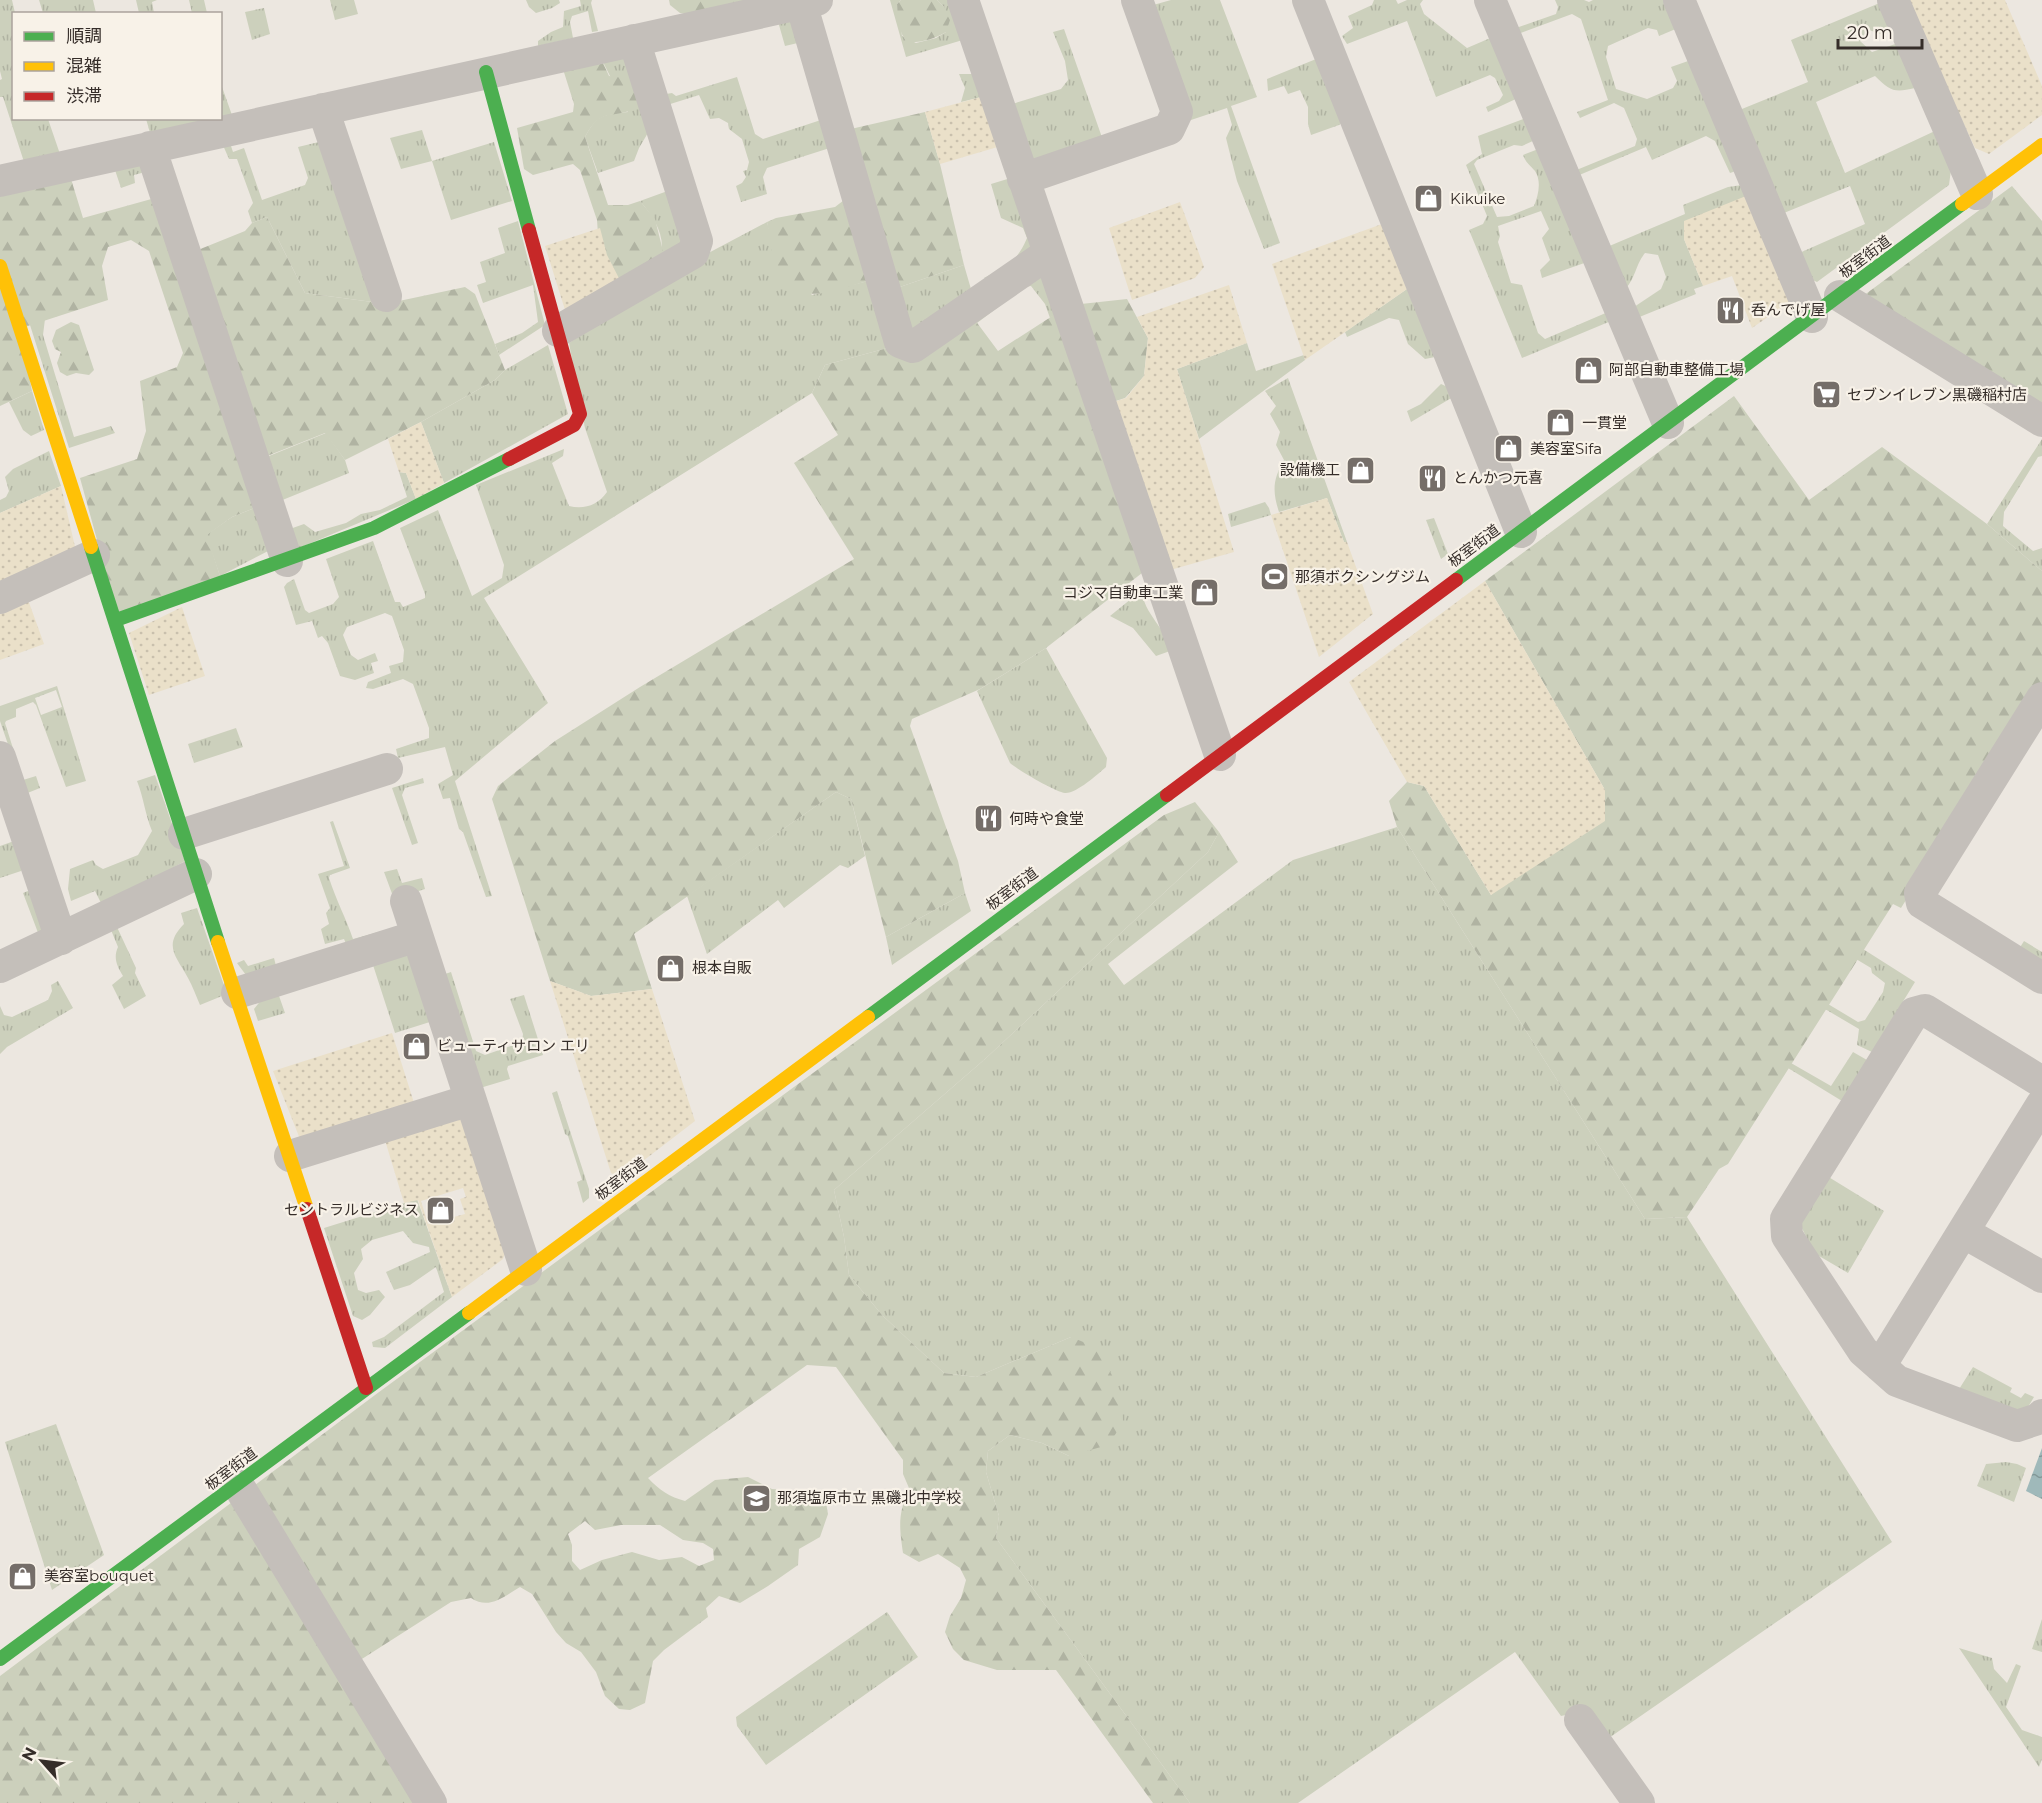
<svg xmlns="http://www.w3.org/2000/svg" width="2042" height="1803" viewBox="0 0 2042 1803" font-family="Montserrat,'Noto Sans JP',sans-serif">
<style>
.grass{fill:url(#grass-tufts);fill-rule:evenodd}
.forest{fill:url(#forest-firs);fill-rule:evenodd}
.sand{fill:url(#sand-dots);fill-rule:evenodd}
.water{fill:url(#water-ripples)}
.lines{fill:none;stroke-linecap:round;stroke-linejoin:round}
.street{stroke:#c4bfba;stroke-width:32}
.fast{stroke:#4caf50;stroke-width:14}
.slow{stroke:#ffc107;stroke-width:14}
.jam{stroke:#c62828;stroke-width:14}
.labels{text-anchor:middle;stroke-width:4.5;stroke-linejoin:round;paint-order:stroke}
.poi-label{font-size:15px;fill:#352d29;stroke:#f8f2e8;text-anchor:start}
.street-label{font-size:15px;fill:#352d29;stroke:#f8f2e8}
</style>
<defs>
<pattern id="grass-tufts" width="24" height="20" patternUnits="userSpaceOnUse" patternTransform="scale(1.5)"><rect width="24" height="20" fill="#ccd0bc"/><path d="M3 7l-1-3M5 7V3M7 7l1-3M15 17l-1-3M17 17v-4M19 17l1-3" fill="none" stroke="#b0b3a2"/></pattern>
<pattern id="forest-firs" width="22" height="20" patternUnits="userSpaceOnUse" patternTransform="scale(1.5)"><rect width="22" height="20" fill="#ccd0bc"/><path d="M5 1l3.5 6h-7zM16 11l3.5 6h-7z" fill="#b0b3a2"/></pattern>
<pattern id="sand-dots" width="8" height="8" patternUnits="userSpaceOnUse" patternTransform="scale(1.5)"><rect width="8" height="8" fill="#eae0c9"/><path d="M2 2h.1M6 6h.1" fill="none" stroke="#c9c0ad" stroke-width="1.8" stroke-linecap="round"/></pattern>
<pattern id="water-ripples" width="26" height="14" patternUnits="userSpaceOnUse" patternTransform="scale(1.5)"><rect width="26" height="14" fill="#9fb9ba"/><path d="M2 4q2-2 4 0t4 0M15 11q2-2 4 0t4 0" fill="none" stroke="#829797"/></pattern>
</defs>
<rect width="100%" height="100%" fill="#ece7e0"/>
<path class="grass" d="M0 0H12L15 13 14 14V118L48 119 61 157 25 165 3 97H0V80L2 79 0 71Z
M39 0H93L96 13H43Z
M136 0H157L152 2 154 13H139Z
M189 0H204L207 13H192Z
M330 0H354L358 14 335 20Z
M526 0H559L560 3 552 8 536 13 529 7Z
M580 0H592L591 3 598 31 592 32 588 11 572 16 570 22 573 38 538 46V41L551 32 563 27 564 11 581 6Z
M890 0H901L897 4 902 36 916 43 936 38 946 32 944 7 937 0H954L966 39 906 57Z
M1171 0H1220L1257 97 1231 106 1280 243 1264 249 1237 181 1230 154 1226 138 1232 125 1227 108 1188 121 1146 7Z
M1374 0H1396L1398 4 1407 0H1423L1420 4 1424 14 1467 48 1495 36 1520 97 1488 112 1486 107 1499 101 1503 95 1495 78 1490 75 1436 97 1407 21 1347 44 1342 36 1353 28 1348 16 1372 5Z
M1555 0H1584L1589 2 1593 0H1667L1678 28 1659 36 1657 30 1648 28 1608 46 1606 57 1616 89 1647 99 1673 88 1677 81 1671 67 1691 60 1736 171 1730 173 1715 141 1706 136 1652 160 1646 147 1577 176 1574 171 1635 146 1637 139 1624 108 1614 103 1580 118 1577 112 1608 100 1581 19 1572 14 1518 34 1516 28 1556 14 1558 7Z
M1882 2 1894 29 1881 34 1869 30 1860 41 1872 52 1901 42 1915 88C1894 93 1890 91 1875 76L1816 102 1845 173 1937 130 1952 162 1949 185 1817 282 1806 277 1797 254 1865 224 1850 186 1779 215 1737 111 1808 82 1791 40Z
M264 8 270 34 252 40 245 12Z
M777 18 795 20 802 42 785 46Z
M1064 29 1105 146 1029 163 1009 105 1061 89 1068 80 1065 61 1053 32Z
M624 52 652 126 639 148 634 161 598 173 585 137C597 114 603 115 628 112L600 56Z
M1321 57 1345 120 1339 125 1311 135 1308 124V107L1300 90 1288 94 1284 86 1268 91 1267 79Z
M959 74H976L985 96 961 102 965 88Z
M737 77 755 134 763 139 827 118 836 146 767 168 763 177 767 194 741 202 736 186 742 183 746 177 743 171 747 170 749 162 742 139 729 129 728 123 719 118 710 119 699 95 664 106 660 95 672 93 676 96Z
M221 84 233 118 151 136 146 119 220 118Z
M1526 118 1535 140 1522 146 1514 145 1477 160 1474 164 1497 217 1509 216 1534 206C1538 196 1542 182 1535 171 1530 165 1526 163 1523 155L1541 148 1590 261 1542 278 1540 270 1550 260 1542 238 1549 229 1541 211 1498 226 1500 236 1498 242 1511 283 1522 285 1538 333 1545 339 1608 312 1611 321 1522 358 1469 230 1483 224 1487 216 1466 165 1482 154 1478 136Z
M422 130 432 161 494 142 512 201 451 220 432 161 401 169 390 138Z
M229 140 233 152 244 148 262 200 305 185 308 178 298 147 323 141 380 303 305 293 267 217 252 223 248 211 253 203 237 159H229L222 143Z
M140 158 149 171 134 175 135 183 121 188 113 164Z
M1014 177 1036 240 1032 253 993 282 984 278C1007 266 1017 262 1027 238L1023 228 1001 218 991 184Z
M1742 185 1746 196 1684 239 1703 286 1694 289 1696 294 1637 318 1634 307 1661 289 1666 277 1658 255 1645 253C1635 265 1636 278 1625 289L1607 247 1685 214 1683 205 1728 187Z
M673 189 688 241 659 263C668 238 655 219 640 201Z
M518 221 545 325 499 355 495 344 522 333 538 322 533 285 483 303 477 285 486 282 480 262 505 253 498 228Z
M767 222 771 237 812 295 872 280 891 347 825 365 812 393 484 598 548 703 455 781 492 896 486 897 463 832 459 829 450 798 443 799 438 784 453 775 445 747 398 758 396 749 429 738V728L413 684 403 679 373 689 366 688 368 682 391 673 389 666 403 662 404 650 392 616 385 613 347 627 343 635 351 655 358 660 375 653 378 661 371 663 374 673 355 680 340 676 328 643 322 636 318 638 312 621 296 625 284 587 287 583 294 579 305 610 309 613 333 604 339 597 326 559 373 541 395 602H400L403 607 425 598V594L400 528 438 510 472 596 502 578 504 565 476 485 564 449 563 456 552 463 569 506C584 510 598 505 607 492L585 428 569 343 699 258Z
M964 265 973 296 915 337 891 290Z
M1046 273 1060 311 1050 318 1045 304 1031 286 1025 287 977 323 972 316Z
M1407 289 1435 357 1425 359 1408 344 1399 320 1389 318 1347 337 1345 332Z
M45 319 43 335 74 437 111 426 115 433 69 448 30 325Z
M1247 343 1256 371 1304 355 1305 360 1199 439 1177 369Z
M548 345 568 414 444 483 421 422 495 380 505 370Z
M1288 378 1347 542H1344L1327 498 1279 512C1272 491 1273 479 1284 460L1276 445 1280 432 1270 414 1276 406 1265 391Z
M1441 384 1450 388 1453 397 1411 422 1407 411 1421 404Z
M32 391 44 430 31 436 23 430 9 402Z
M326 433 345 460 349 473 280 501 264 458Z
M2042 439V456L2038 457 2004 512 2003 526 2033 551 2042 548V571L1987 524Z
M49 451 61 486 0 513V500L6 497 9 491 5 477 13 469Z
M399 472 406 473 416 499 299 548 287 530 304 524 315 532 346 523 361 514 380 510 407 497Z
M1265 502 1269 508 1271 515 1231 527 1228 514Z
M262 505 274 548 220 576 206 535 232 517Z
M1434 518 1448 554 1441 559 1426 520Z
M1142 590C1143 614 1167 628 1170 651L1156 656 1133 628 1110 616Z
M1046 648 1107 758 1106 767C1098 774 1076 794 1065 793 1056 792 1018 770 1010 763L977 691Z
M57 686 86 781 66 787 36 705 33 702 16 709V717L6 721 5 723 23 780 36 776 40 788 25 794 0 721V706ZM56 690 62 707 41 715 35 698Z
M236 728 243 747 194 763 188 744Z
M155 775 185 861 103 907 95 891 71 901 68 889 70 869 93 860 96 865 103 869 138 855 152 831C145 814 144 799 137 781Z
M423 778 424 783 405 788 402 795 418 843 412 845 392 788Z
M836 792 851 799 865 856 848 868 840 865 784 908 778 900 707 954 687 896Z
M333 821 350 868 330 875 329 878C336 900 346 918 353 939L382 931 347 946 344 939 325 944 321 929 329 924 326 913 330 908 318 874 344 866 330 822Z
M1397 827 1645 1219 1687 1217 1892 1542 1606 1740 1579 1712 1561 1716 1515 1652 1298 1803H1190L996 1538 999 1516 986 1472 988 1451 1010 1435 1042 1443 1069 1456 1071 1337 976 1377 944 1373 882 1315 849 1275 844 1237 834 1190 985 1059 1208 852 1219 832 1238 862 1108 964 1124 985 1293 860Z
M17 840 26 865 21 871 0 878V846Z
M397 869 402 883 422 878 425 889 394 899 384 872Z
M33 889 46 928 40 938 23 893Z
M965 893 971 911 892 965 886 937Z
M197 908 227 994 200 1005C196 996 193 987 188 978 177 957 162 946 184 924L181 913Z
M117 927 136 968 135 973 146 996 124 1009 112 985 123 976C117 966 113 958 118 947L111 930Z
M2024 941 2042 952V963L2019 949Z
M1863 949 1915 982 1872 1052 1857 1045 1859 1029 1825 1009 1828 1004 1858 1022 1865 1020 1883 992 1885 983 1872 973 1871 968 1856 959Z
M405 955 415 959 433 1021 395 1033 373 965Z
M274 958 276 966 246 975 237 963 244 960 248 966Z
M451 972 476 1051 485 1055 522 1042 523 1034 510 999 524 995 543 1055 508 1066 507 1069 510 1079 480 1088 442 975Z
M58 981 73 1008 7 1047 0 1054V1006L4 1015 12 1017 48 1000 52 991 51 985Z
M278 993 285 1013 258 1021 254 1009 262 999Z
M1853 1052 1867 1060 1842 1101 1788 1068 1791 1063 1831 1086Z
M557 1091 589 1189V1198L583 1203 577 1182 582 1180 568 1136 565 1134 552 1093Z
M1827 1176 1884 1211 1848 1273 1814 1253 1799 1222Z
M417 1199 452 1297 385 1348 373 1347 372 1342 384 1337 444 1292 436 1267 410 1285 394 1290 386 1272 430 1252 429 1247 413 1243 403 1231 372 1240 361 1249 363 1259 354 1273 358 1290 366 1293 379 1290 385 1297 370 1315 362 1320 353 1316 324 1228Z
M1973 1367 2012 1388 2010 1392 2021 1398 2025 1393 2034 1397 2028 1407 2010 1415 1956 1394Z
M56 1424 104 1555 52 1590 5 1442Z
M2006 1462 2017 1464 2026 1468 2014 1502 1977 1486 1986 1464Z
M887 1612 918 1657 766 1765 737 1726 736 1717Z
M2042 1619V1652L2032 1649Z
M1959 1648 1992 1658 1994 1669 2007 1683 2016 1664 2021 1666 2006 1707 2022 1730 2042 1737V1759L2039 1767Z"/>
<path class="forest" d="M669 0H756L691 15 680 13 670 5Z
M901 0H937L944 7 950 20 946 32C934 39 921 43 907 42 898 32 898 17 897 4Z
M600 56 609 76 632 79 640 93 638 107C612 121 602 105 585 137L608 205H628L640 201 655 219 663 251 659 263 623 286 599 249 597 220 580 170 573 164 533 175 524 169 517 128 573 112 574 104 562 66Z
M925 112 940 164 964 265 891 290 872 280C832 290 797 312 776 264 770 252 770 235 767 222L776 218 835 207 848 197 842 131Z
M71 179 83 218 155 198 183 256 245 231 252 223 267 217 305 293 380 303 399 301 465 287 475 294 505 370 495 380 421 422 345 460 325 433 247 464 262 505 232 517 207 535 220 576 118 616 80 478 137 459 146 431 140 381 177 367 183 353 149 251 131 240 108 247 102 266 108 300 19 329 32 391 0 406V188Z
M2012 186 2042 221V410L1863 296Z
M1127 299 1148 338 1144 376 1125 398 1097 407 1142 573 1046 648 980 689 912 719 910 726 958 861 965 893 886 937 851 799 836 792 634 934 652 989 591 996 550 981 492 799 498 786 555 741 640 687 854 559 794 463 838 435 812 393 825 365 891 347 972 316 998 351 1060 311 1081 304Z
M71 322 79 325 94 370 89 375 76 373 67 376 60 372 57 363 61 352 55 349 52 341 56 330Z
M1734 396 1809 500 1882 447 1987 524 2042 571V683L1901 908 1893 904 1728 1164 1719 1169 1687 1217 1645 1219 1397 827 1389 801 1407 782 1424 786 1491 895 1605 790 1485 581Z
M1195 802 1219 832 1208 852 985 1059 834 1190 844 1237 849 1275 882 1315 944 1373 976 1377 1071 1337 1098 1348 1121 1393 1123 1423 1108 1445 1069 1456 1042 1443 1010 1435 988 1451 986 1472 999 1516 996 1538 1190 1803H1153L1056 1670H997L964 1660 953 1649 945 1632 950 1616 961 1598 966 1580 960 1568 938 1554 919 1562 903 1553C899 1525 898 1515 909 1488L903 1474V1460L836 1367 807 1365 648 1478C659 1490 670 1497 685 1501L715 1480 748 1477 772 1489 813 1492 825 1497 828 1514 820 1537 799 1549 798 1565 768 1586 740 1603 719 1596 706 1608 708 1617 664 1650 653 1661 645 1703 630 1710 619 1709 605 1696 596 1672 581 1652 566 1643 556 1632 532 1594 520 1587C503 1597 489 1610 471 1598L451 1602 340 1673 418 1803H0V1676L375 1395 1164 815ZM585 1521 595 1530 621 1525H660L683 1540 703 1543 713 1549 714 1560 699 1566 682 1557 659 1560 632 1552 602 1560 580 1570 572 1561V1545L568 1534Z"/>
<path class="sand" d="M1906 0H2005L2042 86V115L1989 154 1975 148Z
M985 96 1001 146 940 164 925 112Z
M1746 196 1790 302 1752 328 1732 276 1703 286 1684 239V221Z
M1180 202 1204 267 1195 278 1132 300 1109 228Z
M1382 224 1407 289 1305 360 1272 264Z
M600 228 607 255 623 286 566 313 545 246Z
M1229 285 1247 343 1177 369 1234 552 1163 572 1108 404 1126 398 1144 376 1148 338 1137 317Z
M421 422 444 483 416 499 406 473 399 472 388 439Z
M61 486 76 551 0 585V513Z
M1327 498 1344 542H1347L1373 614 1319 657 1271 515Z
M1485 581 1605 790V821L1491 895 1424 786 1407 782 1349 682Z
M27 597 44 644 0 660V609Z
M182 607 205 676 149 695 129 633Z
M550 981 591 996 652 989 695 1121 626 1174 618 1177 611 1173Z
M392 1033 415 1106 300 1139 273 1071Z
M457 1113 469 1118 508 1245 503 1259 452 1297 418 1200 404 1203 384 1137ZM463 1188 466 1197 460 1199 465 1214 428 1224 421 1201Z"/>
<path class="water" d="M2042 1448V1499L2026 1491Z"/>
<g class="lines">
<path class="street" d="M963 0 1220 755
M1308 0 1521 532
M1490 0 1668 423
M1679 0 1812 317
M1893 0 1977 194
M801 3 900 342 913 347 1049 253
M323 109 386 296
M150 147 287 561
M1023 179 1169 129 1177 112 1137 0
M0 181 817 0
M1840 296 2042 421
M558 331 693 253 697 241 634 40
M0 598 94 555
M2042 698 1920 893 1922 903 2042 978
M0 757 61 939
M184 834 387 769
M406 901 526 1270
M0 967 196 874
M237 993 417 936
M2042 1082 1925 1010 1914 1013 1786 1219 1787 1236 1863 1351 1897 1381 2017 1426 2041 1418 2042 1415
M290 1156 470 1100
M1963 1232 2042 1277
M1880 1366 2042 1104
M238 1485 431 1803
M1580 1720 1639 1803"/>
<path class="fast" d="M486 72 529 230
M91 547 218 942
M1456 580 1962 204
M116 620 374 528 509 459
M868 1017 1167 795
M0 1659 469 1313"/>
<path class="slow" d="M1962 204 2042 145
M0 266 91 547
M218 942 307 1209
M469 1313 868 1017"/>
<path class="jam" d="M509 459 574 425 580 414 529 230
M1167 795 1456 580
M307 1209 366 1388"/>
</g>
<defs>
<symbol id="shop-square" viewBox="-11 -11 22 22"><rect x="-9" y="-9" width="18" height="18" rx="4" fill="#756e69" stroke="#f8f2e8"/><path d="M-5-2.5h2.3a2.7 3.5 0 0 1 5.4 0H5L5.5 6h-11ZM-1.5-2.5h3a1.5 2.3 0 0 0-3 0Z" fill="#fff"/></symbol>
<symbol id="restaurant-square" viewBox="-11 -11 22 22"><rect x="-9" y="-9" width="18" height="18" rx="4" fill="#756e69" stroke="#f8f2e8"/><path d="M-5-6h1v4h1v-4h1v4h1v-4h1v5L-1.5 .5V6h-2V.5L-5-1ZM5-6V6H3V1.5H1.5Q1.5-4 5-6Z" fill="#fff"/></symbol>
<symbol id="supermarket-square" viewBox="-11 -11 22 22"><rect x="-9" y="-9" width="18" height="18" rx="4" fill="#756e69" stroke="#f8f2e8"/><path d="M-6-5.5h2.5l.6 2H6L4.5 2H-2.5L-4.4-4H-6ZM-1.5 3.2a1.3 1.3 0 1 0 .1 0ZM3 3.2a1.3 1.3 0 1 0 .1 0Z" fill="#fff"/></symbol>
<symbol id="stadium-square" viewBox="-11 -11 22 22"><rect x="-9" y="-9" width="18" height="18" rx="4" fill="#756e69" stroke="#f8f2e8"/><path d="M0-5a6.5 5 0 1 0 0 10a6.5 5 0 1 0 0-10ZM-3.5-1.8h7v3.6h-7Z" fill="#fff"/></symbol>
<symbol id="school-square" viewBox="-11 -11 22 22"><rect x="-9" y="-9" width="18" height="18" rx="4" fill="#756e69" stroke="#f8f2e8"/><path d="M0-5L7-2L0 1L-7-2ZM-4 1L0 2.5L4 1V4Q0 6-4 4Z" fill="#fff"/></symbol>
</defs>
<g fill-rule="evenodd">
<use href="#shop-square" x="1412" y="182" width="33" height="33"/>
<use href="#restaurant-square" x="1714" y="294" width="33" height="33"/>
<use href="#shop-square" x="1572" y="354" width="33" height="33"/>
<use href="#supermarket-square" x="1810" y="378" width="33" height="33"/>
<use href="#shop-square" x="1544" y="406" width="33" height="33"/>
<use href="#shop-square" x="1492" y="432" width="33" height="33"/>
<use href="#shop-square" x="1344" y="454" width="33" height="33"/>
<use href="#restaurant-square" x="1416" y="462" width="33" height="33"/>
<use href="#stadium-square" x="1258" y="560" width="33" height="33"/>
<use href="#shop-square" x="1188" y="576" width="33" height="33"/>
<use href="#restaurant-square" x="972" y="802" width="33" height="33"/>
<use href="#shop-square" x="654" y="952" width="33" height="33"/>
<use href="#shop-square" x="400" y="1030" width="33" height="33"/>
<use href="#shop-square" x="424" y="1194" width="33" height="33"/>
<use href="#school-square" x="740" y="1482" width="33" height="33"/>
<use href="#shop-square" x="6" y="1560" width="33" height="33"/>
</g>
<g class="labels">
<g class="poi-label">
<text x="1450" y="204">Kikuike</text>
<text x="1751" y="315">呑んでげ屋</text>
<text x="1609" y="375">阿部自動車整備工場</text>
<text x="1847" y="400">セブンイレブン黒磯稲村店</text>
<text x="1582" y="428">一貫堂</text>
<text x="1530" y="454">美容室Sifa</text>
<text x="1340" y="475" text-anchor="end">設備機工</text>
<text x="1453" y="483">とんかつ元喜</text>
<text x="1295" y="582">那須ボクシングジム</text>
<text x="1183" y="598" text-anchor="end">コジマ自動車工業</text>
<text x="1009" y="824">何時や食堂</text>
<text x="692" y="973">根本自販</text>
<text x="437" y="1051">ビューティサロン エリ</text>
<text x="419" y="1215" text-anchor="end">セントラルビジネス</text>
<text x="777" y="1503">那須塩原市立 黒磯北中学校</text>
<text x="44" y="1581">美容室bouquet</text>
</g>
<g class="street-label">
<text transform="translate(1865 257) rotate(-37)" y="5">板室街道</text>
<text transform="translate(1474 546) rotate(-37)" y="5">板室街道</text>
<text transform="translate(1012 889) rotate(-37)" y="5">板室街道</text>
<text transform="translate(621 1179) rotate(-37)" y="5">板室街道</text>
<text transform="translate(231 1469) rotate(-37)" y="5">板室街道</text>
</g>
</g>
<rect x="12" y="12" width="210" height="108" fill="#f8f2e8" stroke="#aaa39c" stroke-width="1.5"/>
<rect x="24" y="32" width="30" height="9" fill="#4caf50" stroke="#aaa39c" stroke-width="1.5"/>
<text x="66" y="42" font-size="18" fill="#352d29">順調</text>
<rect x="24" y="62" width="30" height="9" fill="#ffc107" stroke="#aaa39c" stroke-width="1.5"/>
<text x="66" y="72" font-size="18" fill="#352d29">混雑</text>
<rect x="24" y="92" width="30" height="9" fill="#c62828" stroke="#aaa39c" stroke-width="1.5"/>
<text x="66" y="102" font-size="18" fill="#352d29">渋滞</text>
<g transform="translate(42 1761) rotate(298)" stroke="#f8f2e8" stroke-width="4.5" paint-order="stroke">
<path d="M0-4.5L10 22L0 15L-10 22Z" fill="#352d29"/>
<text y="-9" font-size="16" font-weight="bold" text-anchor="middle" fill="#352d29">N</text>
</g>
<path d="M1838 39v9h84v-9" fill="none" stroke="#352d29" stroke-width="3"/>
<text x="1847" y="39" font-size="18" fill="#352d29" stroke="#f8f2e8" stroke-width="4.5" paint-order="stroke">20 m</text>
</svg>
